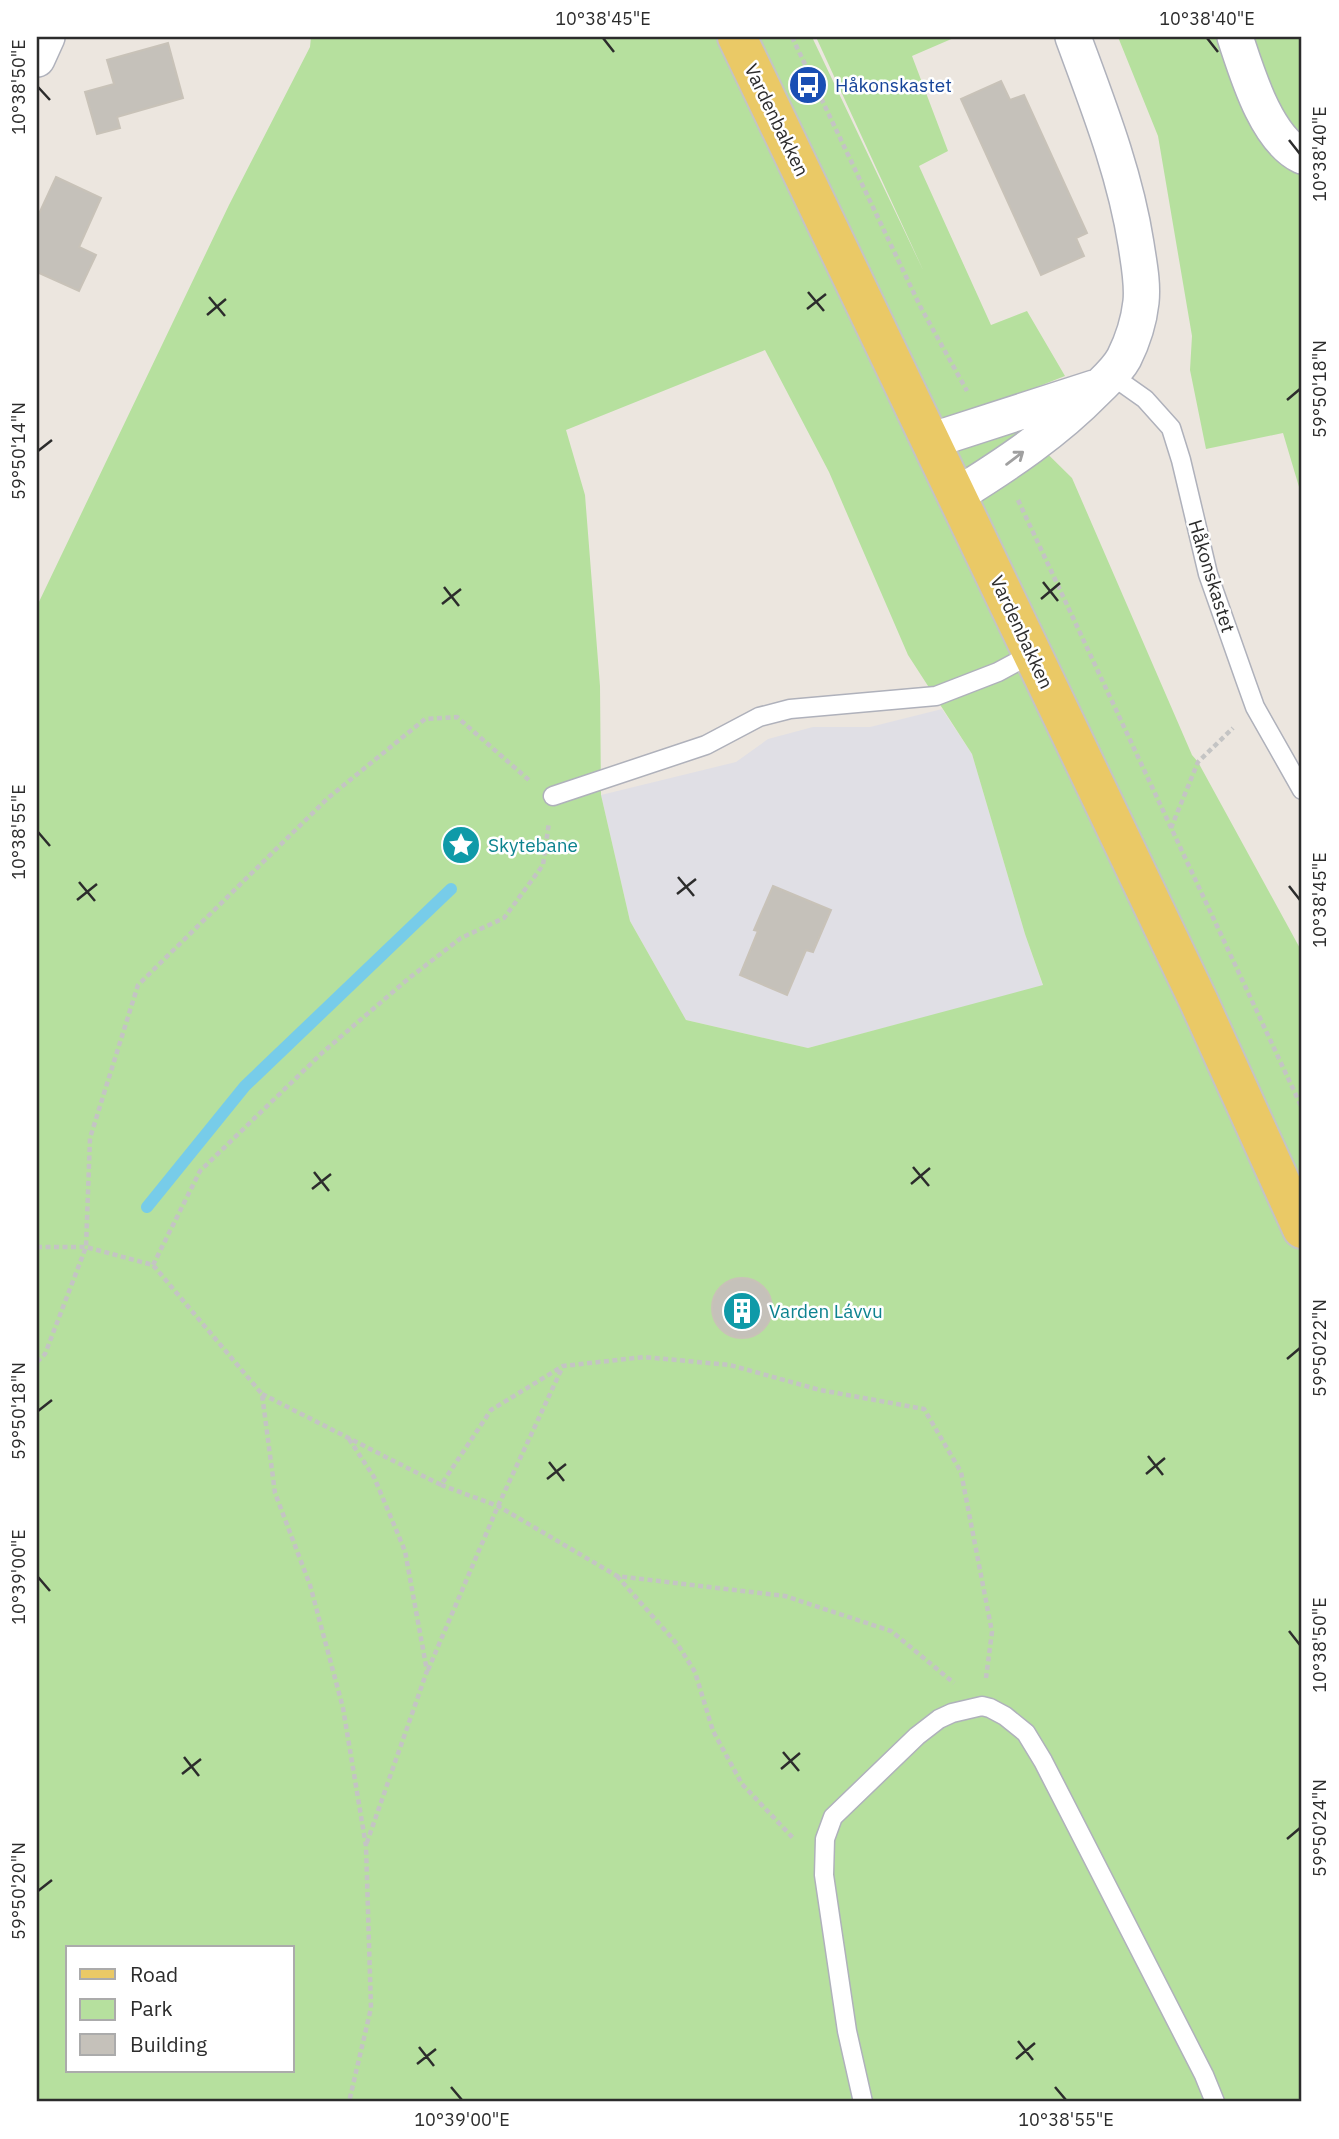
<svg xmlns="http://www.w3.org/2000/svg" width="1339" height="2139" viewBox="0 0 1339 2139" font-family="'IBM Plex Sans',sans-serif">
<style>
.industrial{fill:#e0dfe5}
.green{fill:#b6e09e;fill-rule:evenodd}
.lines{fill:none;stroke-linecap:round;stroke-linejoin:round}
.stream{stroke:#77cce9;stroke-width:12}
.building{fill:#c5c1ba;stroke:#c8c2b8;stroke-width:2}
.service-casing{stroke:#afb1bb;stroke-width:21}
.minor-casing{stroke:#afb1bb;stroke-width:38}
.primary-casing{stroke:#c4c4c4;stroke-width:42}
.path{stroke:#c4c4c4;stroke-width:4.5;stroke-dasharray:5 3.5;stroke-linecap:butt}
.service{stroke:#fff;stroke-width:18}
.minor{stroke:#fff;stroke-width:35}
.primary{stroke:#eac966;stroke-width:38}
.oneway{stroke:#a0a0a0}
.ticks{fill:none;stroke:#2c2c2c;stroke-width:2.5}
.labels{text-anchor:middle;stroke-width:5;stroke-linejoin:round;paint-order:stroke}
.transit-label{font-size:19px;fill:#164399;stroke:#fff;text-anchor:start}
.street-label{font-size:19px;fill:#2c2c2c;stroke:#fff}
.culture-label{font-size:19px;fill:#0d838f;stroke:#fff;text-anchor:start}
.neatline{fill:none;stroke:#2c2c2c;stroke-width:2.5}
.ticks-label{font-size:18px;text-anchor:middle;fill:#2c2c2c}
</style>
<rect width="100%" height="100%" fill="#ece6df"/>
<path class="industrial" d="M942 709 972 754 1025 934 1043 986 808 1048 686 1020 630 921 601 795 736 762 768 739 813 727H870Z"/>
<path class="green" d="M311 37H812L924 272 816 37H956L912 56 948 151 919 166 991 325 1027 311 1065 376 996 403 1072 478 1192 755 1198 762 1302 952V2102H37V606L229 205 310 47ZM765 350 829 472 908 655 972 754 1025 934 1043 985 808 1048 686 1020 630 921 601 795 600 686 585 495 566 430ZM68 1948H292V2071H68Z
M1118 37H1302V497L1283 433 1206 449 1190 370 1192 336 1158 136Z"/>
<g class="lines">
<path class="stream" d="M147 1207 245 1086 451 889"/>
</g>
<path class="building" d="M168 43 183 98 117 117 120 128 97 134 85 92 114 84 107 60Z
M1001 81 1010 100 1024 95 1087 233 1076 238 1084 256 1041 275 961 99Z
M56 177 101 198 79 247 96 255 79 291 37 272V218Z
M773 886 831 910 813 952 806 950 787 995 740 975 758 931 754 930Z
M712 1308a30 30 0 1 1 60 0a30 30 0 1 1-60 0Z"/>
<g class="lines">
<defs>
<path id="service" d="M1111 375 1145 399 1171 428 1181 460 1208 574 1245 679 1255 707 1302 790
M553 796 706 745 759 717 790 709 936 696 998 672 1033 653
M863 2102 847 2031 824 1875 825 1839 833 1817 917 1736 939 1719 952 1713 982 1706 990 1708 1005 1716 1026 1733 1043 1761 1204 2075 1215 2102"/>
<path id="minor" d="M1235 37C1247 73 1266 139 1302 156
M37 59 47 37
M930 441 1094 388
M957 495C1007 464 1055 432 1096 390 1106 380 1117 371 1124 358 1132 342 1139 320 1141 302 1143 283 1139 264 1136 244 1125 173 1098 105 1073 37"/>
<path id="primary" d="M737 37 1199 1002 1302 1229"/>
</defs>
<use href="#service" class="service-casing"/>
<use href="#minor" class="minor-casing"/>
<use href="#primary" class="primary-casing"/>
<path class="path" d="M792 37 920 306 967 391
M1018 500 1302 1108
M1171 828 1198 762 1233 728
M37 1247H86L153 1265 262 1394 275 1493 310 1585 343 1708 366 1846 371 2008 349 2102
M153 1265 200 1171 323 1052 408 979 461 938 504 918 543 865 549 822
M37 1362 45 1354 86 1247 90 1138 138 985 328 798 425 719 457 717 530 781
M262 1394 441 1485 491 1410 563 1366 644 1357 730 1365 820 1390 924 1409 961 1472 992 1632 986 1678
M349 1439 374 1477 405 1551 427 1671 366 1845
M441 1485 498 1506 617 1576 785 1596 891 1631 954 1683
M617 1576 678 1645 695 1672 713 1731 742 1784 794 1839
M428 1670 498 1506 562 1368"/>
<use href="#service" class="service"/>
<use href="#minor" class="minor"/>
<use href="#primary" class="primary"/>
</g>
<defs><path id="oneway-shaft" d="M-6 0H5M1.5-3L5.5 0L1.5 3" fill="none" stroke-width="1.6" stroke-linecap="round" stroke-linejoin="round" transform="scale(1.75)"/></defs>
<use class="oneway" href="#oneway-shaft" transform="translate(1015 458) rotate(-37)"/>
<path class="ticks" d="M603 38 614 52M1207 38 1218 52M38 87 50 100M1289 140 1300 154M808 292 824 311M209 297 225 316M807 309 826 294M207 315 226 299M1287 400 1300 389M38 451 52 440M1043 582 1058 601M444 587 459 606M1041 599 1060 583M442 604 461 589M38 832 50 846M678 877 694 896M79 882 95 901M1289 886 1300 900M677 894 696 879M77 900 97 884M913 1167 929 1186M314 1172 329 1191M911 1184 930 1168M312 1189 331 1174M1287 1359 1300 1348M38 1411 52 1400M1148 1456 1163 1475M549 1462 564 1481M1146 1474 1165 1458M547 1479 566 1464M38 1577 50 1591M1289 1631 1300 1645M783 1752 799 1771M184 1757 199 1776M781 1769 800 1753M182 1774 201 1759M1287 1839 1300 1828M38 1891 52 1880M1018 2041 1033 2060M419 2047 434 2066M1016 2059 1035 2043M417 2064 436 2049M451 2087 462 2100M1055 2087 1066 2100"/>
<defs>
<symbol id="bus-disc" viewBox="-11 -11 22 22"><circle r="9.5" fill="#1a4fb4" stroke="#fff"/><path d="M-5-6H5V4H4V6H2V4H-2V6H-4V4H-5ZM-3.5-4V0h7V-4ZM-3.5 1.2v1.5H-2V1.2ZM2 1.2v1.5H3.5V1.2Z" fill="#fff"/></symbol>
<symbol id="sight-disc" viewBox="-11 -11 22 22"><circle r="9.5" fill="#0f9aa8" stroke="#fff"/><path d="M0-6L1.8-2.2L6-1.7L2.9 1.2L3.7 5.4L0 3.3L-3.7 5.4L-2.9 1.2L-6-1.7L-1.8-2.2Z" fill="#fff"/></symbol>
<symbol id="building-disc" viewBox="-11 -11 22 22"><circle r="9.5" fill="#0f9aa8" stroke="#fff"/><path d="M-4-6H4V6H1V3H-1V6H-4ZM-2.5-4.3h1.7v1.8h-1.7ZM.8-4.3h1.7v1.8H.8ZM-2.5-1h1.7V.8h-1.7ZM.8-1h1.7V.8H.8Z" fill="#fff"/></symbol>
</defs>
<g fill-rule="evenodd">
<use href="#bus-disc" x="786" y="63" width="44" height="44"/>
<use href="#sight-disc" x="439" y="823" width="44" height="44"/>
<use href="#building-disc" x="720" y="1289" width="44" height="44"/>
</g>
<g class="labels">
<g class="transit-label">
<text x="835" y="92">Håkonskastet</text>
</g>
<g class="street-label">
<text transform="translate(777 120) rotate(64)" y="7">Vardenbakken</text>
<text transform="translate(1212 576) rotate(73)" y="7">Håkonskastet</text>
<text transform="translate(1022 632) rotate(65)" y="7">Vardenbakken</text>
</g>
<g class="culture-label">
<text x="488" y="852">Skytebane</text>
<text x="769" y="1318">Varden Lávvu</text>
</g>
</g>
<rect width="1339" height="2139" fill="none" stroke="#ffffff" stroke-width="77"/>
<rect x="66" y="1946" width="228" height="126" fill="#ffffff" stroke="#ababab" stroke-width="2"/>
<rect x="80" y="1969" width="35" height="10" fill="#eac966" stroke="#ababab" stroke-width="2"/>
<text x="130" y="1982" font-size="21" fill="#2c2c2c">Road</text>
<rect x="80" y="1999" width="35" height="21" fill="#b6e09e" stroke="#ababab" stroke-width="2"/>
<text x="130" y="2016" font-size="21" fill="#2c2c2c">Park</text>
<rect x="80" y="2034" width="35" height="21" fill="#c5c1ba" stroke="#ababab" stroke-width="2"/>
<text x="130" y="2052" font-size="21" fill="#2c2c2c">Building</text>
<rect x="38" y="38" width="1262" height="2062" class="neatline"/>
<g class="ticks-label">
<text x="603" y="25">10°38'45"E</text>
<text x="1207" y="25">10°38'40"E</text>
<text transform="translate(19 87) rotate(-90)" y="6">10°38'50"E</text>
<text transform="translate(1320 154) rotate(-90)" y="6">10°38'40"E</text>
<text transform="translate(1320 389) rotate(-90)" y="6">59°50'18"N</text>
<text transform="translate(19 451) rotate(-90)" y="6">59°50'14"N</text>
<text transform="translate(19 832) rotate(-90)" y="6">10°38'55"E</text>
<text transform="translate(1320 900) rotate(-90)" y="6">10°38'45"E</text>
<text transform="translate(1320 1348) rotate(-90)" y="6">59°50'22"N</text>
<text transform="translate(19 1411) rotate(-90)" y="6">59°50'18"N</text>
<text transform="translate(19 1577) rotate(-90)" y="6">10°39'00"E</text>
<text transform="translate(1320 1645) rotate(-90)" y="6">10°38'50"E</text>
<text transform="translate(1320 1828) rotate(-90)" y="6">59°50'24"N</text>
<text transform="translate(19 1891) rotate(-90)" y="6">59°50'20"N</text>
<text x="462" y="2126">10°39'00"E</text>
<text x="1066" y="2126">10°38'55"E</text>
</g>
</svg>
